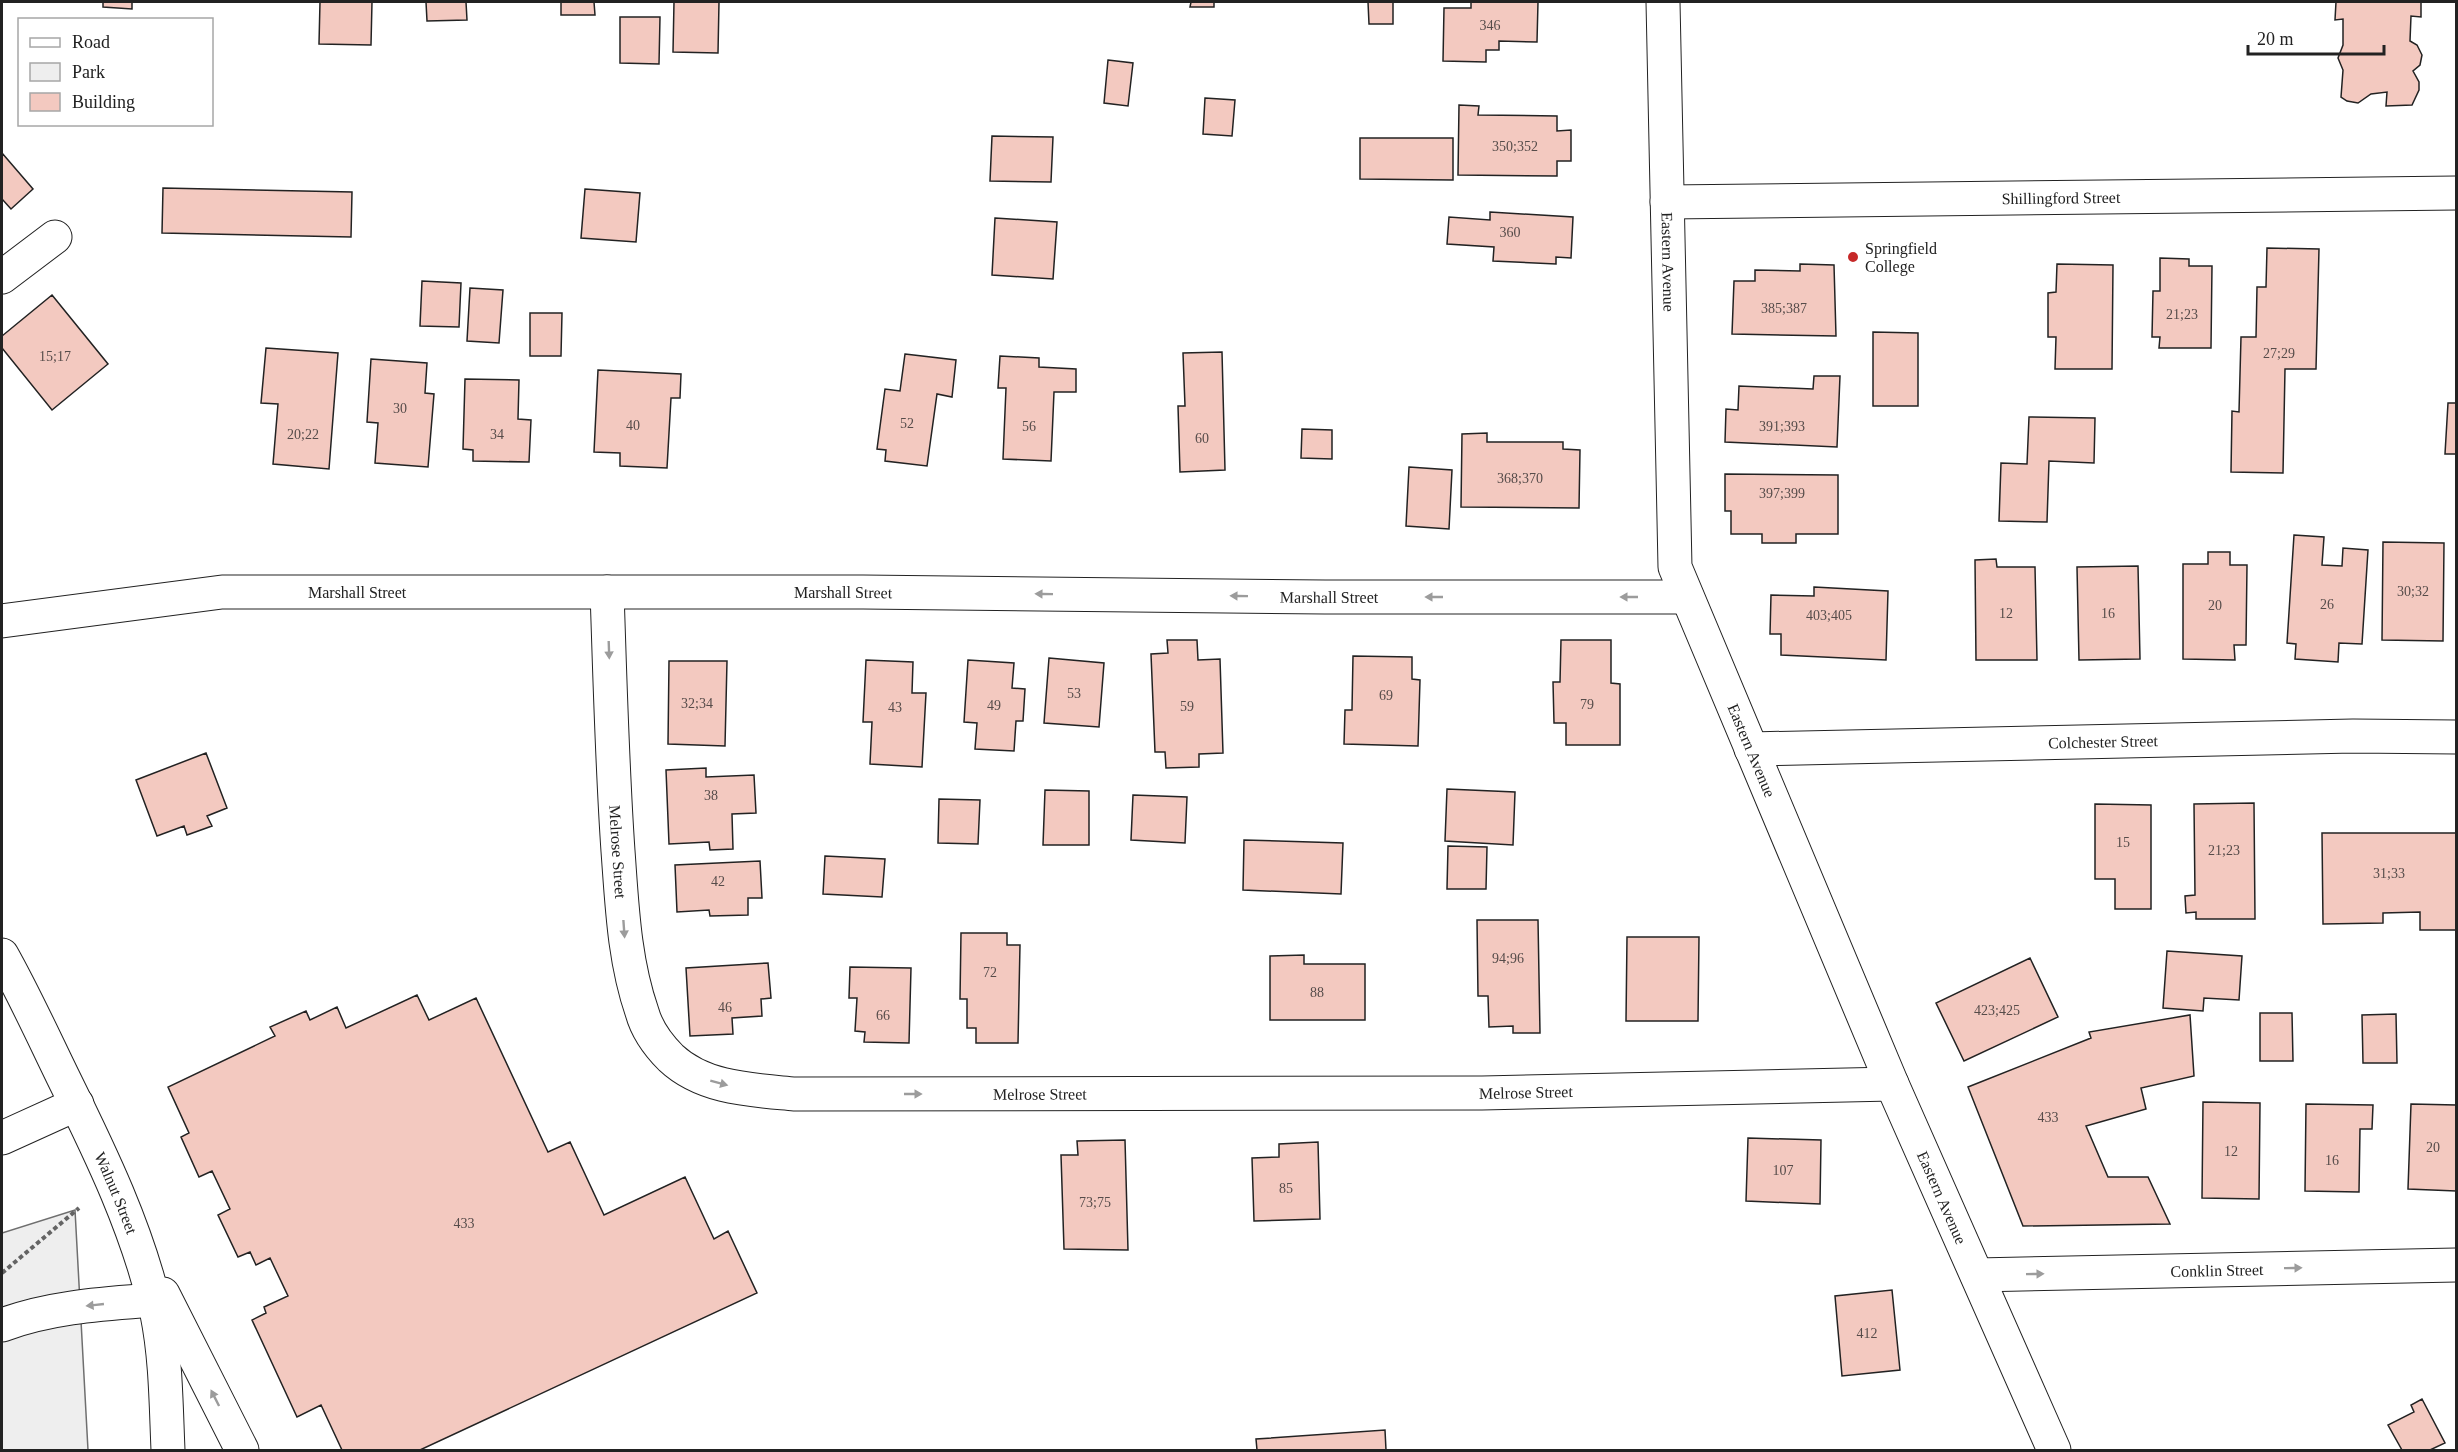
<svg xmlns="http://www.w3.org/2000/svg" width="2458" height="1452" viewBox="0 0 2458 1452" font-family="'Times New Roman',serif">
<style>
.green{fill:#eee;stroke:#6f6f6f;stroke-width:1.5}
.building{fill:#f3c9c0;stroke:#222;stroke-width:1.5}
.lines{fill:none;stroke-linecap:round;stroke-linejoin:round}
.minor-casing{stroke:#222;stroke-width:35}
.major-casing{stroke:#222;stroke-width:35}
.path{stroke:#646464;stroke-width:4;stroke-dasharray:4.5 3;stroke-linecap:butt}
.minor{stroke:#fff;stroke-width:33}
.major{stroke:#fff;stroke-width:33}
.oneway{fill:#9c9c9c}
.poi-dot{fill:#c62828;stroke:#fff;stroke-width:2}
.labels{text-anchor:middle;stroke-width:4.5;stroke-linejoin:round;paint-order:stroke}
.number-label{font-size:14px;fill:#564c4a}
.street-label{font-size:16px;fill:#222;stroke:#fff}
.poi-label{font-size:16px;fill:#222;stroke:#fff;text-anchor:start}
</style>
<rect width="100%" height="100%" fill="#fff"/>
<path class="green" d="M75 1210 88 1450H2V1233Z"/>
<path class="building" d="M103 2H132V9L103 7Z
M320 2H372L371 45 319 44Z
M426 2H466L467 20 427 21Z
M561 2H594L595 15H561Z
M674 2H719L718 53 673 52Z
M1191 2H1214V7H1190Z
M1368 2H1393V24H1369Z
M1471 2H1538L1537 42 1499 41V50H1486V62L1443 61 1444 8H1471Z
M2336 2H2421V17L2411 16 2410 41 2417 45 2422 55 2420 65 2413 71 2419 82V90L2412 105 2386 106 2387 92 2371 94 2358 103 2347 101 2341 97 2343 70 2338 58 2343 45V19L2335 20Z
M620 17H660L659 64 620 63Z
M1108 60 1133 63 1128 106 1104 103Z
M1205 98 1235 100 1232 136 1203 134Z
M1459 105 1479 106 1478 115 1557 116V131L1571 130V161H1557V176L1458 175Z
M992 136 1053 137 1051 182 990 181Z
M1360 138H1453V180L1360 179Z
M2 153 33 189 11 209 2 199Z
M163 188 352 192 351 237 162 233Z
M585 189 640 193 636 242 581 238Z
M1490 212 1573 217 1571 258 1556 257V264L1493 261 1494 247 1447 244 1449 217 1490 220Z
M995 218 1057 222 1053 279 992 275Z
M2267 248 2319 249 2316 369H2285L2283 473 2231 472 2232 411 2239 412 2241 337H2256L2257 287H2266Z
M2160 258 2189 259V266H2212L2211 348H2159L2160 337H2152L2153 291H2160Z
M1800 264 1834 265 1836 336 1732 334 1734 281H1755V270L1800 271Z
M2057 264 2113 265 2112 369H2055L2056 337H2048V293L2056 292Z
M422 281 461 283 459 327 420 326Z
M470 288 503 290 499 343 467 341Z
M52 295 108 364 52 410 2 348V336Z
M530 313H562L561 356H530Z
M1873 332 1918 333V406H1873Z
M266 348 338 353 329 469 273 464 278 404 261 403Z
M1222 352 1225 470 1180 472 1178 406H1185L1183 353Z
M905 354 956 360 952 397 937 394 927 466 885 461 886 450 877 449 885 389 900 391Z
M1000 356 1039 358V367L1076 369V392H1054L1051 461 1003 459 1006 388H998Z
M371 359 427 363 425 393 434 394 428 467 375 463 378 423 367 422Z
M598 370 681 374 680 398H671L667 468 620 466V453L594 452Z
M1814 376H1840L1837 447 1725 442 1726 409 1738 410 1739 386 1813 389Z
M465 379 519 380 518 419 531 420 529 462 473 461V450L463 449Z
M2448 403H2456V454H2445Z
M2029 417 2095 418 2094 463 2049 461 2047 522 1999 521 2001 463 2027 464Z
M1302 429 1332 430V459L1301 458Z
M1487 433V442H1563V449L1580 450 1579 508 1461 507 1462 434Z
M1409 467 1452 470 1449 529 1406 526Z
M1725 474 1838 475V534H1796V543H1762V534H1731V511H1725Z
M2294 535 2324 537 2322 565 2342 566 2343 548 2368 550 2362 644 2339 643 2338 662 2295 659 2296 644 2287 643Z
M2383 542 2444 543 2443 641 2382 640Z
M2208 552H2230V565H2247L2246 645H2234L2235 660 2183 659V564H2208Z
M1996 559 1997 567H2035L2037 660H1976L1975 560Z
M2138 566 2140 659 2079 660 2077 567Z
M1814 587 1888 591 1886 660 1781 655V634H1770L1771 595 1814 596Z
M1167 640H1197L1198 660 1220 659 1223 753 1199 754V767L1166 768 1165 752H1155L1151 654 1168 653Z
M1561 640H1611V683L1620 684V745H1566V723H1554L1553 682H1560Z
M1353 656 1412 657V679L1420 680 1418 746 1344 744 1345 710H1352Z
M1049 658 1104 663 1099 727 1044 723Z
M866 660 913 662 912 693H926L922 767 870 764 872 722H863Z
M968 660 1014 663 1012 688 1025 689 1023 721H1016L1014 751 975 749 977 723 964 722Z
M669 661H727L725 746 668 744Z
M206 753 227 808 207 816 212 826 187 835 184 826 157 836 136 780Z
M706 768V777L754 775 756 813 732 814 733 849 710 850 709 842 669 844 666 770Z
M1447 789 1515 792 1513 845 1445 841Z
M1045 790 1089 791V845H1043Z
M1133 795 1187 797 1185 843 1131 840Z
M939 799 980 800 978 844 938 843Z
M2254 803 2255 919H2196V912L2186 913 2185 896 2195 895 2194 804Z
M2095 804 2151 805V909H2115V879H2095Z
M2322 833H2456V930H2420V912L2383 913V923L2323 924Z
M1244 840 1343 843 1341 894 1243 890Z
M1448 846 1487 847 1486 889H1447Z
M825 856 885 859 882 897 823 894Z
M760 861 762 898H748V915L710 916 709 910 677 912 675 865Z
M1477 920H1538L1540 1033H1513V1026L1489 1027 1488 996H1478Z
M961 933H1007V945H1020L1018 1043H976V1028H967V999H960Z
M1627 937H1699L1698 1021H1626Z
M2167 951 2242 956 2239 1000 2204 998 2203 1011 2163 1008Z
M1304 955V964H1365V1020H1270V956Z
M2030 958 2058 1017 1964 1061 1936 1003Z
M768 963 771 998 761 999 762 1016 732 1018 733 1034 690 1036 686 968Z
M850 967 911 968 909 1043 864 1042 865 1032 855 1031 857 998H849Z
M417 995 429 1020 476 998 548 1152 570 1142 604 1215 685 1177 714 1239 728 1231 757 1293 420 1450H342L321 1405 297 1417 252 1320 266 1313 264 1307 288 1296 270 1258 256 1265 250 1252 238 1257 218 1215 230 1209 212 1171 199 1177 181 1137 189 1133 168 1087 275 1036 270 1027 306 1011 310 1020 337 1007 346 1028Z
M2260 1013H2292L2293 1061H2260Z
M2396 1014 2397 1063H2363L2362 1015Z
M2190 1015 2194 1076 2141 1088 2146 1109 2086 1126 2108 1177H2148L2170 1224 2023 1226 1968 1087 2091 1038 2089 1032Z
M2203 1102 2260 1103 2259 1199 2202 1198Z
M2306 1104 2373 1105 2372 1129H2360L2359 1192 2305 1191Z
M2411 1104 2456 1105V1191L2408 1189Z
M1748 1138 1821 1140 1820 1204 1746 1201Z
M1125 1140 1128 1250 1064 1249 1061 1155H1078L1077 1141Z
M1318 1142 1320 1219 1254 1221 1252 1158 1279 1157V1144Z
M1892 1290 1900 1370 1842 1376 1835 1296Z
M2422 1399 2445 1443 2430 1450H2402L2388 1425 2414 1412 2411 1405Z
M1385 1430 1386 1450H1257L1256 1439Z"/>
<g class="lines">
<defs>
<g id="minor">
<path id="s1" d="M1663 2 1675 567 1892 1084 2054 1450"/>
<path id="s2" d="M1667 202 2456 193"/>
<path d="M2 277 55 237"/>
<path id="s3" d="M607 592C610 678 612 764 618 851 622 905 624 960 642 1012 647 1030 658 1045 671 1058 704 1089 753 1090 795 1094L1482 1093 1892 1084"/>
<path id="s4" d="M2 621 222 592H863L1325 597H1687"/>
<path id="s5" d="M1751 749 2353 736 2456 737"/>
<path d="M2 1138 77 1104"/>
<path id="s6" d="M1977 1275 2456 1265"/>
<path d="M2 1325C50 1307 102 1304 153 1300"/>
</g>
<g id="major">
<path id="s7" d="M2 955C24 994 43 1036 63 1077 101 1154 138 1230 157 1314 166 1358 166 1405 168 1450"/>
<path d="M163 1294 242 1450"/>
</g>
</defs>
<use href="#minor" class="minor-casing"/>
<use href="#major" class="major-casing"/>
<path class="path" d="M2 1273 79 1208"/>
<use href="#minor" class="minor"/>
<use href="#major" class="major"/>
</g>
<defs><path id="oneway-solid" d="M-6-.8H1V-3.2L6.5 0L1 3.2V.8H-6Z" transform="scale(1.5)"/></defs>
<g class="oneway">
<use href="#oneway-solid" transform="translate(1044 594) rotate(-179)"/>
<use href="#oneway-solid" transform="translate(1239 596) rotate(-179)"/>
<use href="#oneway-solid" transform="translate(1434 597) rotate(-180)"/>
<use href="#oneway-solid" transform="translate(1629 597) rotate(-180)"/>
<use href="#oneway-solid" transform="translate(609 650) rotate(88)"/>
<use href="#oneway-solid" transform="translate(624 929) rotate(86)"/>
<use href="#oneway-solid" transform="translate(719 1083) rotate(15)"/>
<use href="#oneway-solid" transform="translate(913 1094)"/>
<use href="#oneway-solid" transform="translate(2293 1268) rotate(-1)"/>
<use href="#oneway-solid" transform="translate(2035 1274) rotate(-1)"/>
<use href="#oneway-solid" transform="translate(95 1305) rotate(174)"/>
<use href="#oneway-solid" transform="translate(215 1398) rotate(-117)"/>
</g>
<circle class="poi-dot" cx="1853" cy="257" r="6"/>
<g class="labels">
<g class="number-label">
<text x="1490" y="30">346</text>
<text x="1515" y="151">350;352</text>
<text x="1510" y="237">360</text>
<text x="1784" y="313">385;387</text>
<text x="2182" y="319">21;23</text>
<text x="2279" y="358">27;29</text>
<text x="55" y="361">15;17</text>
<text x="400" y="413">30</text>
<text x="907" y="428">52</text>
<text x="633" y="430">40</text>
<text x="1029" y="431">56</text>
<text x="1782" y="431">391;393</text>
<text x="303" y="439">20;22</text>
<text x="497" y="439">34</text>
<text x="1202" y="443">60</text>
<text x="1520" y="483">368;370</text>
<text x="1782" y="498">397;399</text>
<text x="2413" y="596">30;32</text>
<text x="2327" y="609">26</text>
<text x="2215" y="610">20</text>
<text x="2006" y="618">12</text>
<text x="2108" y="618">16</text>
<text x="1829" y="620">403;405</text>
<text x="1074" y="698">53</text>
<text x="1386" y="700">69</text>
<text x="697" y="708">32;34</text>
<text x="1587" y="709">79</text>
<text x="994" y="710">49</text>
<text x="1187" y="711">59</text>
<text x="895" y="712">43</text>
<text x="711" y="800">38</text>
<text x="2123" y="847">15</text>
<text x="2224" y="855">21;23</text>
<text x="2389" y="878">31;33</text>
<text x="718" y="886">42</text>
<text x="1508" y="963">94;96</text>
<text x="990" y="977">72</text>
<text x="1317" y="997">88</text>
<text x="725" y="1012">46</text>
<text x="1997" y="1015">423;425</text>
<text x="883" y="1020">66</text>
<text x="2048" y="1122">433</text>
<text x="2433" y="1152">20</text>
<text x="2231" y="1156">12</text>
<text x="2332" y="1165">16</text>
<text x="1783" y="1175">107</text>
<text x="1286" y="1193">85</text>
<text x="1095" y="1207">73;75</text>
<text x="464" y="1228">433</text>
<text x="1867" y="1338">412</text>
</g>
<g class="street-label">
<text dy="6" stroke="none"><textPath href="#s2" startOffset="394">Shillingford Street</textPath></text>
<text dy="6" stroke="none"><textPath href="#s1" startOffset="260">Eastern Avenue</textPath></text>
<text dy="6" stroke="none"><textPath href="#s4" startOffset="357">Marshall Street</textPath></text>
<text dy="6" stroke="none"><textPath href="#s4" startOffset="843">Marshall Street</textPath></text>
<text dy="6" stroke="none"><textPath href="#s4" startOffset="1329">Marshall Street</textPath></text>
<text dy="6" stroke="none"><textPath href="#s5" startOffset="352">Colchester Street</textPath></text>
<text dy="6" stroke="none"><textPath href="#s1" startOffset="764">Eastern Avenue</textPath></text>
<text dy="6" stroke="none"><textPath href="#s3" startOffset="260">Melrose Street</textPath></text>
<text dy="6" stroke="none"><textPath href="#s3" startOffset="1340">Melrose Street</textPath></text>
<text dy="6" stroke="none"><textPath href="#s3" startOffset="854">Melrose Street</textPath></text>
<text dy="6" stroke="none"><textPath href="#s7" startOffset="264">Walnut Street</textPath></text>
<text dy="6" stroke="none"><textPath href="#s1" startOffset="1250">Eastern Avenue</textPath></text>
<text dy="6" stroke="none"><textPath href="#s6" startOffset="240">Conklin Street</textPath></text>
</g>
<g class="poi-label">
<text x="1865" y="254">Springfield<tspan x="1865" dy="18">College</tspan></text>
</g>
</g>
<rect width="2458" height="1452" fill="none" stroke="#222222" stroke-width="6"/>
<rect x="18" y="18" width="195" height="108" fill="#ffffff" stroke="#a7a7a7" stroke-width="1.5"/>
<rect x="30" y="38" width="30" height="9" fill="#ffffff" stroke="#a7a7a7" stroke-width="1.5"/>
<text x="72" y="48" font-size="18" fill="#222222">Road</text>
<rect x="30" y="63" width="30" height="18" fill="#eeeeee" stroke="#a7a7a7" stroke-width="1.5"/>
<text x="72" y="78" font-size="18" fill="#222222">Park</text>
<rect x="30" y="93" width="30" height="18" fill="#f3c9c0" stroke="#a7a7a7" stroke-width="1.5"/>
<text x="72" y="108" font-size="18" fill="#222222">Building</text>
<path d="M2248 45v9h136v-9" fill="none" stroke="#222222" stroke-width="3"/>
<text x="2257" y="45" font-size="18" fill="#222222" stroke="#ffffff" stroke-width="4.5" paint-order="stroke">20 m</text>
</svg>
